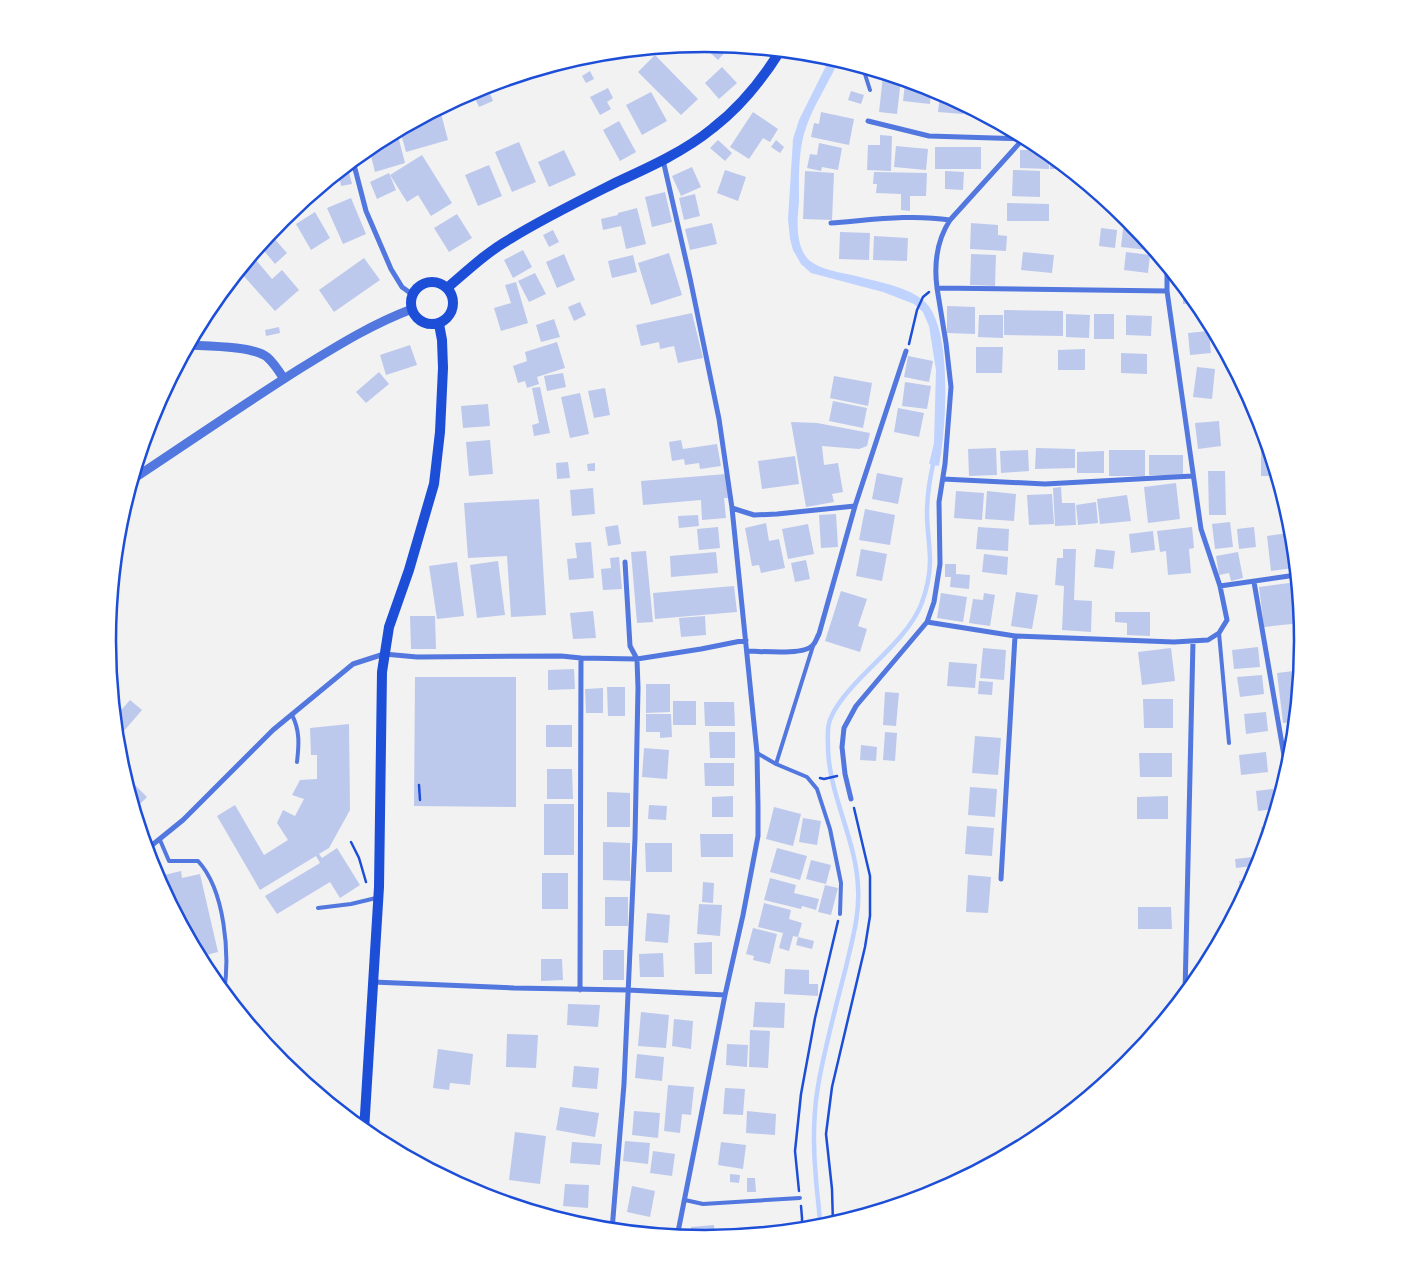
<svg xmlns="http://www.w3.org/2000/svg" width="1410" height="1283" viewBox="0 0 1410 1283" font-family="'Fira Sans Condensed',sans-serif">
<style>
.water{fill:#bfd3fe}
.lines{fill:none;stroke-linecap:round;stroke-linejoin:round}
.stream{stroke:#bfd3fe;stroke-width:4.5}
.building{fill:#bdc9ec}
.path{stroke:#1d4ed8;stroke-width:2.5}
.service{stroke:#5277de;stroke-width:4}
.minor{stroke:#5277de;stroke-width:5}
.tertiary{stroke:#5277de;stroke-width:9}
.secondary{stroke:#1d4ed8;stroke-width:10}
.rim{fill:none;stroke:#1d4ed8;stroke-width:2.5}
</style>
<rect width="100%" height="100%" fill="#f2f2f2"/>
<path class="water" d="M830 58 838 60V62C827 86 811 109 804 134 798 156 799 180 799 202 798 212 797 223 798 233 799 241 801 251 807 258 817 270 845 273 860 277 879 282 912 288 926 303 953 331 946 430 939 466L929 464 934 443 936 370 929 326 923 312 914 304 883 292 811 273 801 264 793 250 790 239 788 219 793 139 799 120Z"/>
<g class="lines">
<path class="stream" d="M820 1228C820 1212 817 1195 816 1179 813 1148 813 1116 818 1086 825 1046 836 1006 846 967 852 941 860 914 858 887 856 839 829 795 828 748 828 740 827 731 829 723 833 709 843 697 853 686 875 661 908 636 921 605 926 592 930 576 930 561 930 545 927 529 927 513 927 495 930 477 934 460"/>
</g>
<path class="building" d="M701 44 724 46 728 49 718 60Z
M655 55 698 99 681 115 638 72Z
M722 67 737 83 719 99 705 83Z
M590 71 594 79 586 83 582 76Z
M883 76 901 79 897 114 879 112Z
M905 83 918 84 931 89 930 104 903 101Z
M487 86 493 101 479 107 472 92Z
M608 88 613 98 607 102 611 109 600 115 590 97Z
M851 91 864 95 861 104 848 100Z
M651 92 667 121 642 135 626 105Z
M940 94H943L964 106 963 114 938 112Z
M440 110 448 140 406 152 400 130Z
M753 112 778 129 770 142 763 138 749 159 730 147Z
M821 112 854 119 849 145 811 137 814 123 819 124Z
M987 118 1001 125 986 124Z
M619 121 636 152 620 161 603 130Z
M397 132 405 163 375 172 369 148Z
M880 135 892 136 891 171 867 170 868 145H880Z
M718 140 732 153 725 161 710 148Z
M776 140 784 147 780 153 771 147Z
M519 142 536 182 512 192 495 152Z
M819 143 842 148 838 170 822 167 821 171 807 168 810 154 817 155Z
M896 146 928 149 926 170 894 167Z
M935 147H981V169H935Z
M564 150 576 175 549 187 538 162Z
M1020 150H1044L1049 154V169L1020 168Z
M422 155 452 203 431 216 418 195 407 202 390 175Z
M1050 155 1068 169H1050Z
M489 165 502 196 478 206 465 175Z
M692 167 701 187 681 196 672 176Z
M725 170 746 177 738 201 717 193Z
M1013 170 1040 171V197L1012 196Z
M805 171 834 173 832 220 803 219Z
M945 171 964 172 963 190 945 189Z
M349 172 352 184 341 186 339 175Z
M874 172 927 173 926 196H910V211L901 210V194L876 193 877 184H873Z
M389 173 396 190 377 199 370 182Z
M665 192 672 222 652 227 645 197Z
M695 194 700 216 684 220 679 198Z
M351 198 366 234 343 244 327 208Z
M1007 203 1049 204V221H1007Z
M637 208 646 244 626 249 621 226 603 230 601 219 618 215V213Z
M315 212 330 238 311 250 296 224Z
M457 214 472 238 449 252 434 228Z
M712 223 717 244 690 250 685 229Z
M971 223 998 225V235L1007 236 1006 251 970 249Z
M1101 228 1117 230 1115 248 1099 246Z
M1123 229 1137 230 1149 244 1148 250 1121 247Z
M553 230 559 242 549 247 543 235Z
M840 232 870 233 869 260 839 259Z
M272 236 287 253 275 264 260 246Z
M874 236 908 238 907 261 873 260Z
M523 250 532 267 513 278 504 260Z
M1023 252 1054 255 1052 273 1021 270Z
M1126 252 1150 255 1148 273 1124 270Z
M669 253 682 295 651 305 638 263Z
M564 254 575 280 557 288 546 262Z
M971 254 996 255 995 286 970 285Z
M633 255 637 272 612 278 608 261Z
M364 258 380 280 334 312 319 290Z
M256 260 272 279 282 270 299 290 275 311 241 273Z
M535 273 546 294 529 302 518 281Z
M516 282 528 323 501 331 494 308 511 303 505 285Z
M1183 286 1185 289 1197 303 1183 304Z
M580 302 586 315 574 321 568 307Z
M947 306 975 307V334L947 333Z
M1004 310 1063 311V336L1004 335Z
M692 313 703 358 678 363 674 346 660 349 659 342 641 346 636 325Z
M1066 314 1090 315 1089 338 1066 337Z
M1094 314H1114V339H1094Z
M979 315H1003V338L978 337Z
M1126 315 1152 316 1151 336 1126 335Z
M554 319 560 337 541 342 536 325Z
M279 327 280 333 266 336 265 330Z
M1209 331 1211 353 1190 355 1188 333Z
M1219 341 1225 353 1227 356 1221 357Z
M557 342 565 368 537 377 539 384 527 388 525 381 518 383 513 366 527 361 525 352Z
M410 345 417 365 386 375 380 355Z
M976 347H1003L1002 373H976Z
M1085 349V370H1058V350Z
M1121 353 1147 354V374L1121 373Z
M908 356 933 361 929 382 904 377Z
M1197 367 1215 369 1212 399 1193 397Z
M379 372 389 384 366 403 356 392Z
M563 373 566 387 547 391 544 376Z
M834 376 872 383 868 406 830 398Z
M905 382 931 386 927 409 902 406Z
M540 387 550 433 534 436 532 425 539 423 532 388Z
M605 388 610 415 594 418 588 391Z
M580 393 589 434 570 438 561 397Z
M833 401 867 408 863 428 829 421Z
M488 404 490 426 463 428 461 406Z
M898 408 924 413 919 437 894 432Z
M1219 421 1221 446 1198 449 1195 423Z
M791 422 817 423 870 433 867 446 859 449 822 446 824 465 838 463 843 492 832 494 834 502 806 507Z
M490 440 493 474 469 476 466 442Z
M681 440 683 449 717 444 721 466 700 469 699 463 685 465 684 459 672 461 669 442Z
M1261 447H1268L1277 476H1261Z
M996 448 997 475 969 476 968 449Z
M1036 448 1075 449V468L1035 469Z
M1028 450 1029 471 1001 473 1000 451Z
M1109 450H1145V476H1109Z
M1104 451V473H1077V452Z
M1149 455H1183V475H1149Z
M795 456 799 484 762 489 758 461Z
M568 462 570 478 557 479 556 463Z
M595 463V471H588L587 464Z
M1208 471H1225L1226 515H1209Z
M877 473 903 478 898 504 872 499Z
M726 474 728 498H724L726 518 702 520 701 500 643 505 641 481Z
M1176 483 1180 519 1148 523 1144 487Z
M1061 487 1062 503H1075L1076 525 1055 526 1053 488Z
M593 488 595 514 572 516 570 490Z
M956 491 984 493 982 520 954 518Z
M987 491 1016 494 1014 521 985 519Z
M1052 494 1054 524 1029 525 1027 495Z
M1127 495 1131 521 1100 524 1097 499Z
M539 499 546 615 511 617 507 556 468 558 464 503Z
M1096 502 1098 523 1078 525 1076 505Z
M865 509 895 515 890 545 859 540Z
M836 514 838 547 821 548 819 515Z
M698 515 699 526 679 528 678 516Z
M1230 522 1233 547 1215 549 1212 524Z
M766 523 769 541 779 539 785 568 761 573 759 565 752 566 745 528Z
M808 524 814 554 788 559 782 529Z
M618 525 621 544 608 546 605 527Z
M718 527 720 548 699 550 697 529Z
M978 527 1009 529 1008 551 976 549Z
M1192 527 1194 548 1189 549 1191 573 1168 575 1166 551 1160 552 1157 531Z
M1254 527 1256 547 1239 549 1237 529Z
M1153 531 1155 550 1131 553 1129 534Z
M1289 533 1293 568 1271 571 1267 536Z
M591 542 594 578 569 580 567 559 577 558 575 543Z
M861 549 887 554 882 581 856 576Z
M1063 549H1076L1074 600 1092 601 1091 632 1062 630 1064 586 1055 585 1057 558H1063Z
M1096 549 1115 551 1113 569 1094 567Z
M646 551 653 622 637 623 631 552Z
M716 552 718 573 671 577 670 556Z
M1238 552 1243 578 1231 581 1229 573 1219 575 1216 556Z
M984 554 1008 557 1007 575 982 572Z
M619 557 622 589 603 590 601 569 611 568 610 558Z
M806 560 810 579 795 582 791 563Z
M498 561 505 615 477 618 470 565Z
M457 562 464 616 437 619 429 566Z
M945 564H956V574L970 575 969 589 950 587 951 577H945Z
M1297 582 1301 623 1264 627 1259 587Z
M734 586 737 612 655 619 653 593Z
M841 591 867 599 858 626 867 629 860 652 825 641Z
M1016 592 1038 595 1032 629 1011 626Z
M941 593 967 597 963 622 937 618Z
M984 593 995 595 990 626 969 623 973 599 983 600Z
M593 611 596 638 573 639 570 613Z
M1115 612H1150V636L1127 635V623L1115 622Z
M410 616H435L436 649H411Z
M705 616 706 635 681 637 679 618Z
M1258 647 1260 667 1234 669 1232 650Z
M983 648 1006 650 1004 680 980 678Z
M1171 648 1175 681 1142 685 1138 652Z
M949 662 977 664 975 688 947 686Z
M574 669 575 689 548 690V670Z
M1294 671 1297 697 1295 722 1283 723 1277 673Z
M1262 675 1264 694 1240 697 1237 677Z
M415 677H516V807L414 806Z
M979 681 993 682 992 695 978 694Z
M646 684H670V712L646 713Z
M607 687H625V716H608Z
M603 688V713H586L585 689Z
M885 692 899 693 896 726 883 725Z
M1143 699H1173V728H1144Z
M130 700 142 710 117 739 115 717Z
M673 701H696V725H673Z
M704 702H734L735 726H705Z
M1266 712 1268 731 1246 734 1244 714Z
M646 714H671L672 737 660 738V732H646Z
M349 724 350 810 329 848 319 854 322 858 337 848 360 885 340 898 330 882 277 914 265 896 320 863 316 856 260 890 217 816 235 805 264 855 288 840 277 823 283 810 295 816 304 799 292 795 300 780 317 779V755H311L310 728Z
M546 725H572V747H546Z
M709 732H735V758H710Z
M885 732 897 733 895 761 883 760Z
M975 736 1001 738 998 775 972 773Z
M861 745 877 747 876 761 860 760Z
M644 748 669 750 667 779 642 777Z
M1266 752 1268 772 1241 775 1239 755Z
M1139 753H1172V777H1140Z
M704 763H734V786H705Z
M547 769H572L573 799H547Z
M127 777 147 797 134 810 125 779Z
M970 787 997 789 995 817 968 815Z
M1273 789 1275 809 1258 811 1256 791Z
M607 792 630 793V827H607Z
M733 796V817H712V797Z
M1168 796V819H1137V797Z
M544 804H574V855H544Z
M649 805 667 806 666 820 648 819Z
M774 807 801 814 793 846 766 839Z
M803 818 821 821 817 845 799 842Z
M967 826 994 828 992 856 965 854Z
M1271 826 1264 849 1261 827Z
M700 834H733V857H701Z
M603 842 630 843V881L603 880Z
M645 843H672V872H646Z
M777 848 807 856 800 880 770 872Z
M1253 857 1254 866 1236 868 1235 859Z
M811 860 831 865 826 884 806 879Z
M181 871 182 878 200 874 218 952 199 957 156 877Z
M542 873H568V909H542Z
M968 875 991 877 988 913 966 912Z
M770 878 796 885 794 893 819 899 816 910 802 906 801 909 764 900Z
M1252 879 1245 892 1241 901 1239 881Z
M703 882 714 883 713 903 702 902Z
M825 885 838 888 831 915 818 912Z
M605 897H628V926H605Z
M764 903 791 910 789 919 802 923 798 937 793 936 789 951 779 948 783 933 758 927Z
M699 904 722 905 720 936 697 934Z
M1138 907H1171L1172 929H1138Z
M647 913 670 915 668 943 645 941Z
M753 928 777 934 770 964 753 960 754 956 746 954Z
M798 937 814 941 812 949 796 945Z
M712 942V974H695L694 943Z
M603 950H624V980H603Z
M663 953 664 977H640L639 954Z
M541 959H562L563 980 541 981Z
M785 969 809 970V984H818V996L784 994Z
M755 1002 785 1003 784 1028 753 1027Z
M568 1004 600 1005 598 1027 567 1025Z
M641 1012 669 1015 666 1048 638 1046Z
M674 1019 693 1021 691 1049 672 1046Z
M750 1030 770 1031 768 1068 749 1067Z
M507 1034 538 1035 536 1068 506 1067Z
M727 1044 748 1045 747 1067 726 1065Z
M438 1049 473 1054 470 1085 450 1083 449 1090 433 1088Z
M637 1054 664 1057 662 1081 635 1078Z
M574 1066 599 1068 597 1089 572 1087Z
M668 1085 694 1087 691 1115 682 1114 680 1133 664 1131Z
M725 1088 745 1089 743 1115 723 1114Z
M560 1107 599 1113 595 1137 556 1130Z
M634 1111 660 1113 658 1138 632 1135Z
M747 1111 776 1114 775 1135 746 1133Z
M515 1132 546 1136 540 1184 509 1180Z
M625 1141 650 1143 648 1164 623 1161Z
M572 1142 602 1144 600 1165 570 1163Z
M721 1142 746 1145 743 1169 718 1165Z
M653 1151 675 1154 672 1176 650 1173Z
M730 1174 740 1175 739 1183 730 1182Z
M747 1178H755L756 1192H747Z
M565 1184 589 1185 588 1208 563 1206Z
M632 1186 655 1191 650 1217 627 1212Z
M568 1215 595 1218 594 1228 567 1221Z
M714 1225 715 1238 705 1239 691 1238V1227Z
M641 1232H665V1235L641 1233Z"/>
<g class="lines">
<path class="path" d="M909 344 917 310 923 297 929 292
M820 778 824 779 837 776
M419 785 420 800
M351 842 359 858 366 882
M799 1191 795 1151 801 1094 815 1018 838 921
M801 1206 802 1218V1230
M833 1224 832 1189 826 1134 832 1087 865 947 870 916V876L854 808"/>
<path class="service" d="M863 68 870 90
M1219 633 1229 743
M292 715C300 730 299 745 297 762
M757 753 776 764 807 777 817 789 830 829 841 883 840 914
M776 764 813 646
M160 840 169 861H198C225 890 230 954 224 993
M318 908 351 904 376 898
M685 1200 703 1204 800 1198"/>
<path class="minor" d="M868 121 929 136 1026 139
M663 160 690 278 719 419 732 508 757 753 758 806V836L743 915 725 995 677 1237
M353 161 366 211 391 269 402 287 413 295
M950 220 1024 138
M831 223C871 220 911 214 950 220 937 240 934 265 937 288
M943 479 1045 484 1193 476
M732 508 754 515 777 514 855 506
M1254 582 1287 773
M1220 586 1296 575
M927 622 1015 636 1174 642 1208 640 1219 633 1227 620 1220 586 1201 529 1167 291V267
M747 651C761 651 804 656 813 645 816 642 817 637 819 634L855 506 906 351
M851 799 845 774 842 747 844 728 856 706 927 622 934 602 940 564 939 502 945 464 951 387 946 343 937 288 1167 291
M146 850 183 820 273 730 353 664 384 654 417 657 561 656 581 658 637 659 701 649 746 640
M1001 879 1015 636
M373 982 514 988 628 990 725 995
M580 990 581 658
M1185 994 1193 641
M612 1230 624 1084 635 838 638 688 637 659 630 646 625 562"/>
<path class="tertiary" d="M189 345C208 346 253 346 267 357 274 363 279 371 284 379
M133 479C189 442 244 404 301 368 337 346 372 324 412 309"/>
<path class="secondary" d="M411 303a21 21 0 1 1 42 0a21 21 0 1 1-42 0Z
M447 288C467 271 487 252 510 239 544 218 581 200 617 182 650 167 685 151 713 128 740 107 762 80 780 51
M364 1131 379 887 382 672 389 627 409 570 434 484 440 432 443 368 442 340 439 324"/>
</g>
<path d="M0 0H1410V1283H0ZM116 641a589 589 0 1 1 1178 0a589 589 0 1 1-1178 0Z" fill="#fff" fill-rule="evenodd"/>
<path class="rim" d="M116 641a589 589 0 1 1 1178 0a589 589 0 1 1-1178 0Z"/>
</svg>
